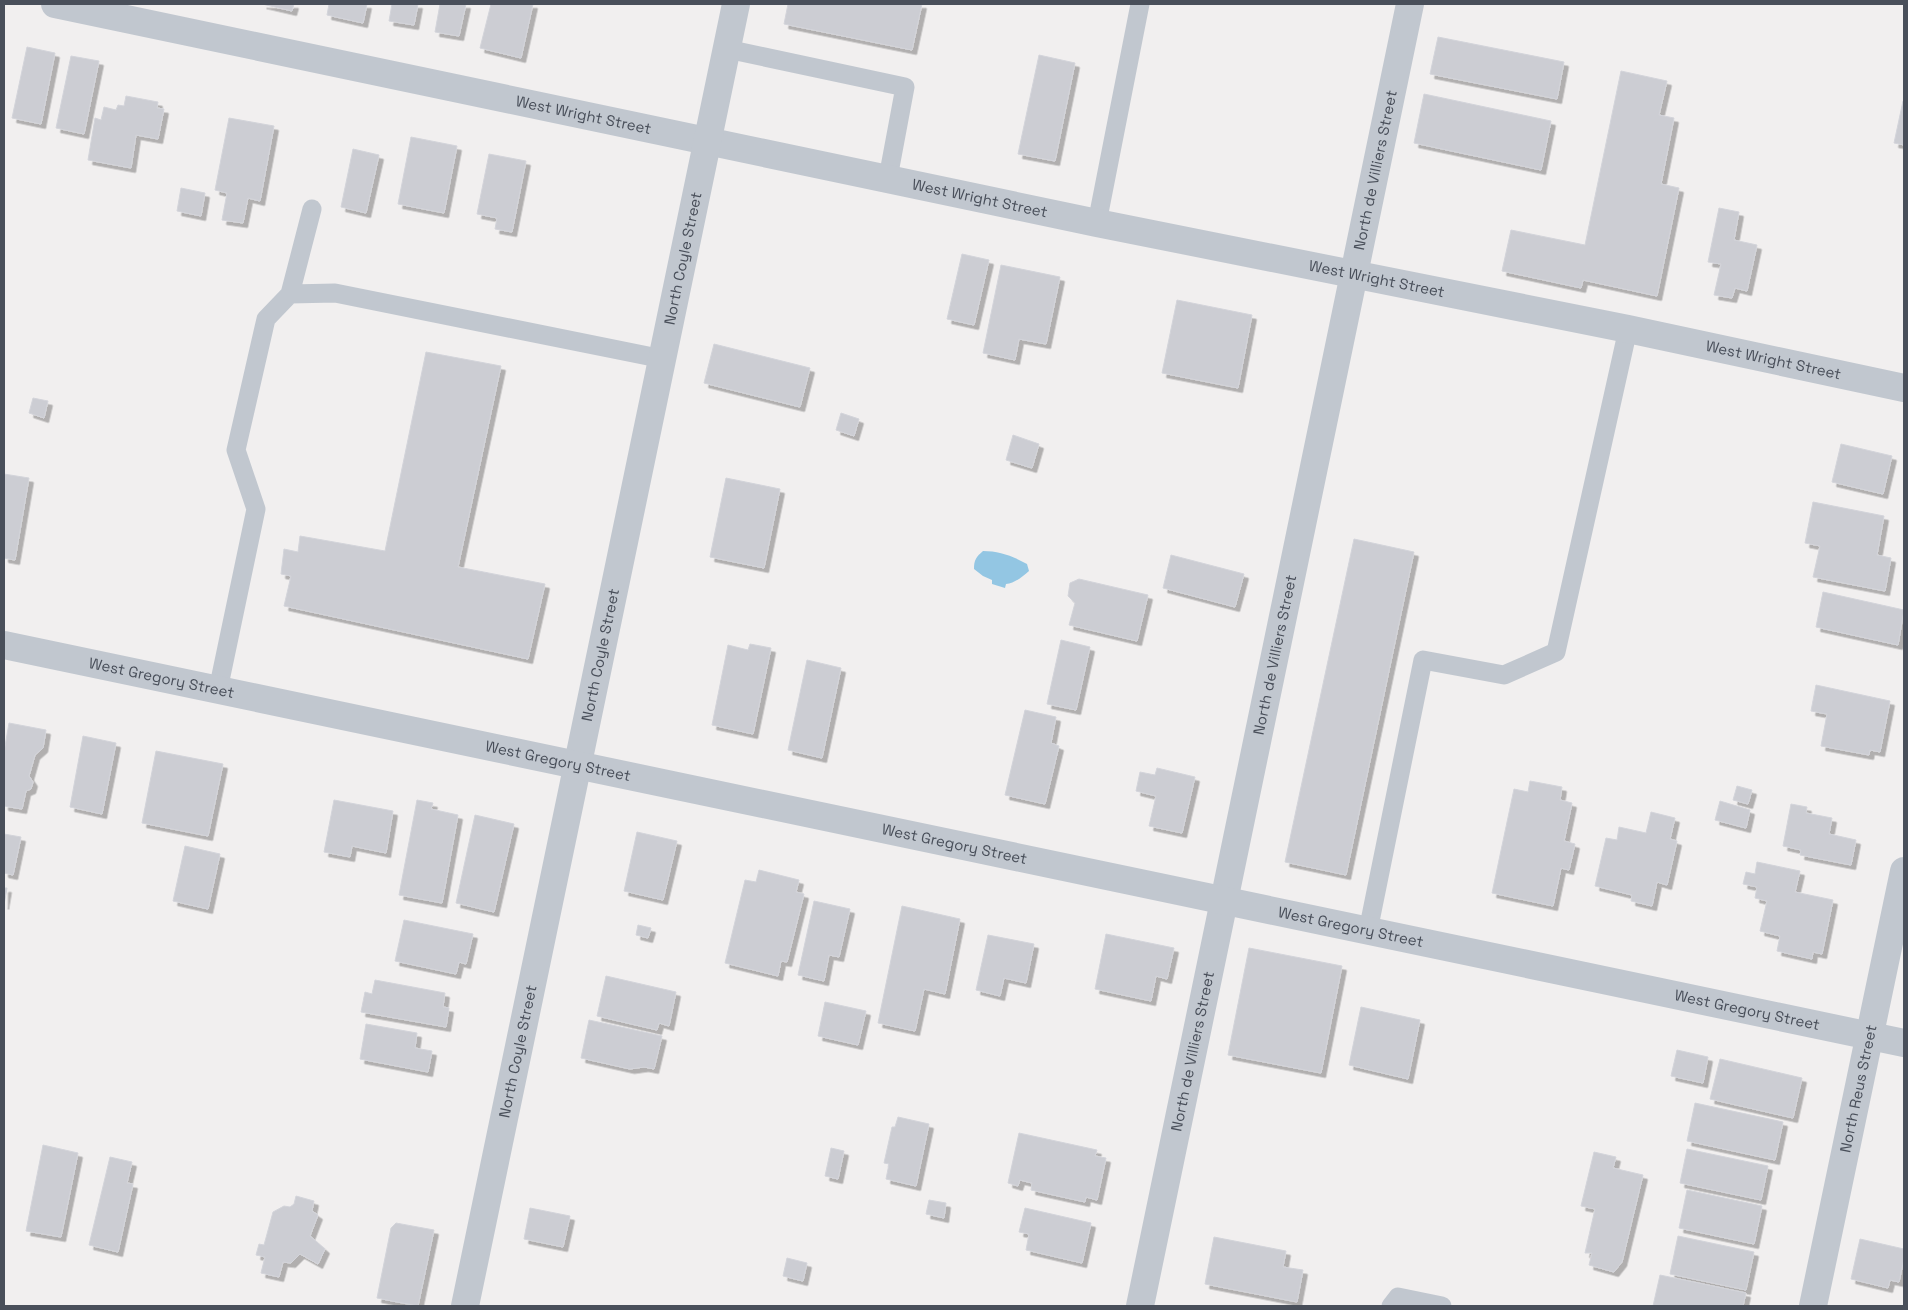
<svg xmlns="http://www.w3.org/2000/svg" width="1908" height="1310" viewBox="0 0 1908 1310" font-family="'Space Grotesk',sans-serif">
<style>
.water{fill:#93c6e3}
.building{fill:#cccdd3;stroke:#d3d4da;filter:url(#shadow)}
.lines{fill:none;stroke-linecap:round;stroke-linejoin:round}
.service{stroke:#c1c7cf;stroke-width:19}
.minor{stroke:#c1c7cf;stroke-width:28}
.tertiary{stroke:#c1c7cf;stroke-width:28}
.labels{text-anchor:middle;stroke-width:5;stroke-linejoin:round;paint-order:stroke}
.street-label{font-size:15px;fill:#494f5a;stroke:#fff}
</style>
<defs>
<filter id="shadow"><feDropShadow dx="4.5" dy="4.5" stdDeviation="0" flood-color="#0004"/></filter>
</defs>
<rect width="100%" height="100%" fill="#f1efef"/>
<path class="water" d="M983 551C999 551 1013 556 1027 564L1029 571C1022 577 1015 583 1006 584L1005 588 992 584V580L983 576 974 569C974 560 976 557 983 551Z"/>
<path class="building" d="M262 4H294L292 11Z
M329 4H367L363 23 327 15Z
M392 4H418L414 25 389 21Z
M440 4H466L459 36 435 32Z
M491 4H533L521 58 480 48Z
M788 4H922L912 50 784 24Z
M1438 37 1564 62 1557 99 1430 74Z
M27 47 55 53 41 124 12 118Z
M1039 55 1075 63 1055 161 1018 154Z
M71 56 99 61 84 134 56 128Z
M1621 71 1667 81 1659 115 1674 118 1661 184 1679 188 1657 296 1583 280 1581 288 1502 271 1511 230 1585 245Z
M1424 94 1551 121 1541 170 1414 143Z
M126 96 158 102 157 108 164 109 158 139 136 135 131 168 88 160 95 118 101 120 104 107 116 110 118 105 124 106Z
M1903 101 1904 102V145L1894 143Z
M229 118 274 126 260 201 248 198 243 223 222 220 227 193 215 190Z
M411 137 457 146 444 213 398 204Z
M353 149 379 155 366 213 341 207Z
M489 154 526 161 512 232 495 229 497 218 477 214Z
M181 188 205 193 201 216 177 211Z
M1719 208 1739 212 1734 240 1757 245 1747 291 1735 288 1732 298 1714 295 1721 264 1708 262Z
M962 254 989 260 974 325 947 319Z
M1001 265 1060 277 1046 344 1019 339 1015 360 983 353Z
M1177 300 1252 315 1238 388 1162 373Z
M714 344 810 368 800 407 704 383Z
M426 352 501 366 458 567 545 584 528 659 284 606 291 576 281 574 284 549 298 552 300 536 385 551Z
M33 398 48 401 44 418 29 413Z
M841 413 859 419 854 436 836 430Z
M1013 435 1039 444 1032 468 1006 460Z
M1841 444 1892 456 1883 494 1832 482Z
M4 474 29 478 15 560 4 558Z
M726 478 780 489 764 568 710 557Z
M1813 502 1884 516 1877 555 1891 558 1885 591 1813 577 1820 546 1805 543Z
M1354 539 1414 552 1346 875 1285 862Z
M1171 555 1244 574 1235 607 1163 588Z
M1079 579 1148 595 1137 641 1069 625 1075 603 1068 596 1070 583Z
M1823 592 1904 610 1898 645 1816 627Z
M1061 640 1090 647 1076 710 1047 704Z
M750 644 771 648 753 734 712 725 728 645 748 650Z
M807 660 841 668 822 758 788 750Z
M1816 685 1890 701 1880 752 1870 750 1869 755 1821 746 1827 714 1811 711Z
M1025 710 1056 717 1051 743 1059 746 1045 804 1005 795Z
M9 723 46 730 43 748 35 755 29 776 33 782 31 789 26 791 22 809 4 806V752Z
M83 736 116 743 102 814 70 807Z
M156 751 223 764 208 836 142 823Z
M1157 768 1195 777 1182 833 1149 826 1156 796 1136 791 1140 772 1155 775Z
M1530 781 1562 787 1560 800 1572 803 1564 841 1575 844 1569 870 1561 868 1553 906 1492 893 1514 789 1528 792Z
M1737 786 1752 790 1748 804 1733 800Z
M334 800 393 811 386 853 352 846 350 857 324 852Z
M417 800 433 803 431 809 458 815 442 903 399 895Z
M1720 801 1750 810 1746 828 1715 820Z
M1791 804 1807 807 1806 813 1832 818 1829 834 1856 840 1851 865 1800 855 1801 850 1783 846Z
M1651 812 1675 818 1670 839 1677 841 1667 885 1657 882 1652 906 1631 901 1632 895 1595 886 1606 838 1617 840 1619 827 1646 833Z
M475 815 514 824 494 912 456 903Z
M637 832 677 841 663 900 624 891Z
M4 834 21 837 13 875 4 873Z
M185 846 220 854 208 909 173 901Z
M1757 862 1800 871 1795 892 1833 900 1822 954 1813 952 1812 959 1777 951 1780 936 1760 931 1767 901 1755 898 1757 887 1743 884 1746 872 1755 874Z
M759 870 799 880 796 892 804 894 787 962 781 961 778 976 725 963 745 880 756 882Z
M4 888H7L4 905Z
M814 901 850 909 839 957 829 955 824 981 798 975Z
M902 906 960 919 945 994 924 989 915 1031 878 1023Z
M404 920 473 934 466 964 459 962 456 974 395 961Z
M638 925 651 928 648 938 636 935Z
M1106 934 1174 948 1167 979 1156 976 1151 1001 1095 989Z
M988 935 1034 944 1026 983 1004 978 1000 996 976 990Z
M1249 948 1342 966 1321 1073 1228 1055Z
M606 976 676 992 669 1026 659 1023 657 1030 597 1016Z
M375 980 445 993 443 1007 449 1008 446 1027 361 1012 365 992 372 994Z
M825 1002 866 1011 858 1045 818 1036Z
M1361 1007 1420 1020 1408 1079 1349 1065Z
M589 1020 662 1036 654 1069 644 1067 630 1069 581 1058Z
M366 1024 417 1033 415 1048 432 1051 428 1072 360 1059Z
M1677 1050 1708 1057 1703 1083 1671 1076Z
M1720 1059 1802 1078 1793 1118 1710 1099Z
M1695 1103 1783 1122 1775 1160 1687 1141Z
M898 1117 929 1124 916 1186 886 1179 889 1164 884 1163 892 1127H895Z
M1019 1133 1097 1150 1095 1156 1106 1158 1097 1200 1086 1197 1085 1202 1031 1190 1032 1183 1020 1180 1018 1186 1008 1183Z
M43 1145 78 1153 61 1237 26 1231Z
M831 1148 844 1151 838 1179 825 1176Z
M1687 1149 1768 1166 1761 1200 1680 1183Z
M1594 1152 1616 1157 1613 1168 1643 1175 1622 1262 1614 1272 1589 1265 1592 1253H1585L1595 1209 1581 1206Z
M110 1157 132 1162 127 1183 133 1184 118 1252 89 1245Z
M1687 1190 1762 1206 1754 1244 1679 1228Z
M296 1196 314 1201 312 1211 318 1215 310 1236 325 1249 318 1264 300 1254 291 1263 283 1262 279 1277 261 1273 265 1257 256 1255 259 1244 264 1245 273 1212 284 1206 290 1207 294 1204Z
M929 1200 946 1203 944 1218 926 1214Z
M530 1208 570 1216 563 1247 524 1239Z
M1025 1208 1091 1223 1082 1263 1026 1250 1029 1234 1019 1232Z
M396 1223 434 1230 418 1306 377 1298 391 1228Z
M1678 1236 1754 1252 1746 1290 1670 1274Z
M1214 1237 1286 1251 1283 1267 1303 1270 1297 1302 1205 1284Z
M1860 1239 1904 1249V1259L1899 1282 1890 1280 1888 1288 1851 1279Z
M787 1258 807 1263 803 1281 783 1276Z
M1660 1275 1746 1293 1743 1306H1653Z"/>
<g class="lines">
<path class="service" d="M727 49 905 87 888 178
M1097 223 1140 4
M290 294 312 209
M218 690 256 509 236 450 266 319 290 294 335 293 663 359
M1368 931 1423 660 1504 675 1556 652 1628 329
M1391 1306 1398 1297 1442 1306"/>
<g class="minor">
<path id="s1" d="M55 4 1097 223 1628 329 1904 388"/>
<path id="s2" d="M465 1306 736 4"/>
<path id="s3" d="M1140 1306 1410 4"/>
<path id="s4" d="M1813 1306 1904 871"/>
</g>
<path class="tertiary" id="s5" d="M4 645 1904 1043"/>
</g>
<g class="labels">
<g class="street-label">
<text dy="5" stroke="none"><textPath href="#s1" startOffset="540">West Wright Street</textPath></text>
<text dy="5" stroke="none"><textPath href="#s3" startOffset="1160">North de Villiers Street</textPath></text>
<text dy="5" stroke="none"><textPath href="#s1" startOffset="945">West Wright Street</textPath></text>
<text dy="5" stroke="none"><textPath href="#s2" startOffset="1070">North Coyle Street</textPath></text>
<text dy="5" stroke="none"><textPath href="#s1" startOffset="1350">West Wright Street</textPath></text>
<text dy="5" stroke="none"><textPath href="#s1" startOffset="1755">West Wright Street</textPath></text>
<text dy="5" stroke="none"><textPath href="#s2" startOffset="665">North Coyle Street</textPath></text>
<text dy="5" stroke="none"><textPath href="#s3" startOffset="665">North de Villiers Street</textPath></text>
<text dy="5" stroke="none"><textPath href="#s5" startOffset="161">West Gregory Street</textPath></text>
<text dy="5" stroke="none"><textPath href="#s5" startOffset="566">West Gregory Street</textPath></text>
<text dy="5" stroke="none"><textPath href="#s5" startOffset="971">West Gregory Street</textPath></text>
<text dy="5" stroke="none"><textPath href="#s5" startOffset="1376">West Gregory Street</textPath></text>
<text dy="5" stroke="none"><textPath href="#s5" startOffset="1781">West Gregory Street</textPath></text>
<text dy="5" stroke="none"><textPath href="#s2" startOffset="260">North Coyle Street</textPath></text>
<text dy="5" stroke="none"><textPath href="#s3" startOffset="260">North de Villiers Street</textPath></text>
<text dy="5" stroke="none"><textPath href="#s4" startOffset="222">North Reus Street</textPath></text>
</g>
</g>
<rect width="1908" height="1310" fill="none" stroke="#494f5a" stroke-width="10"/>
</svg>
